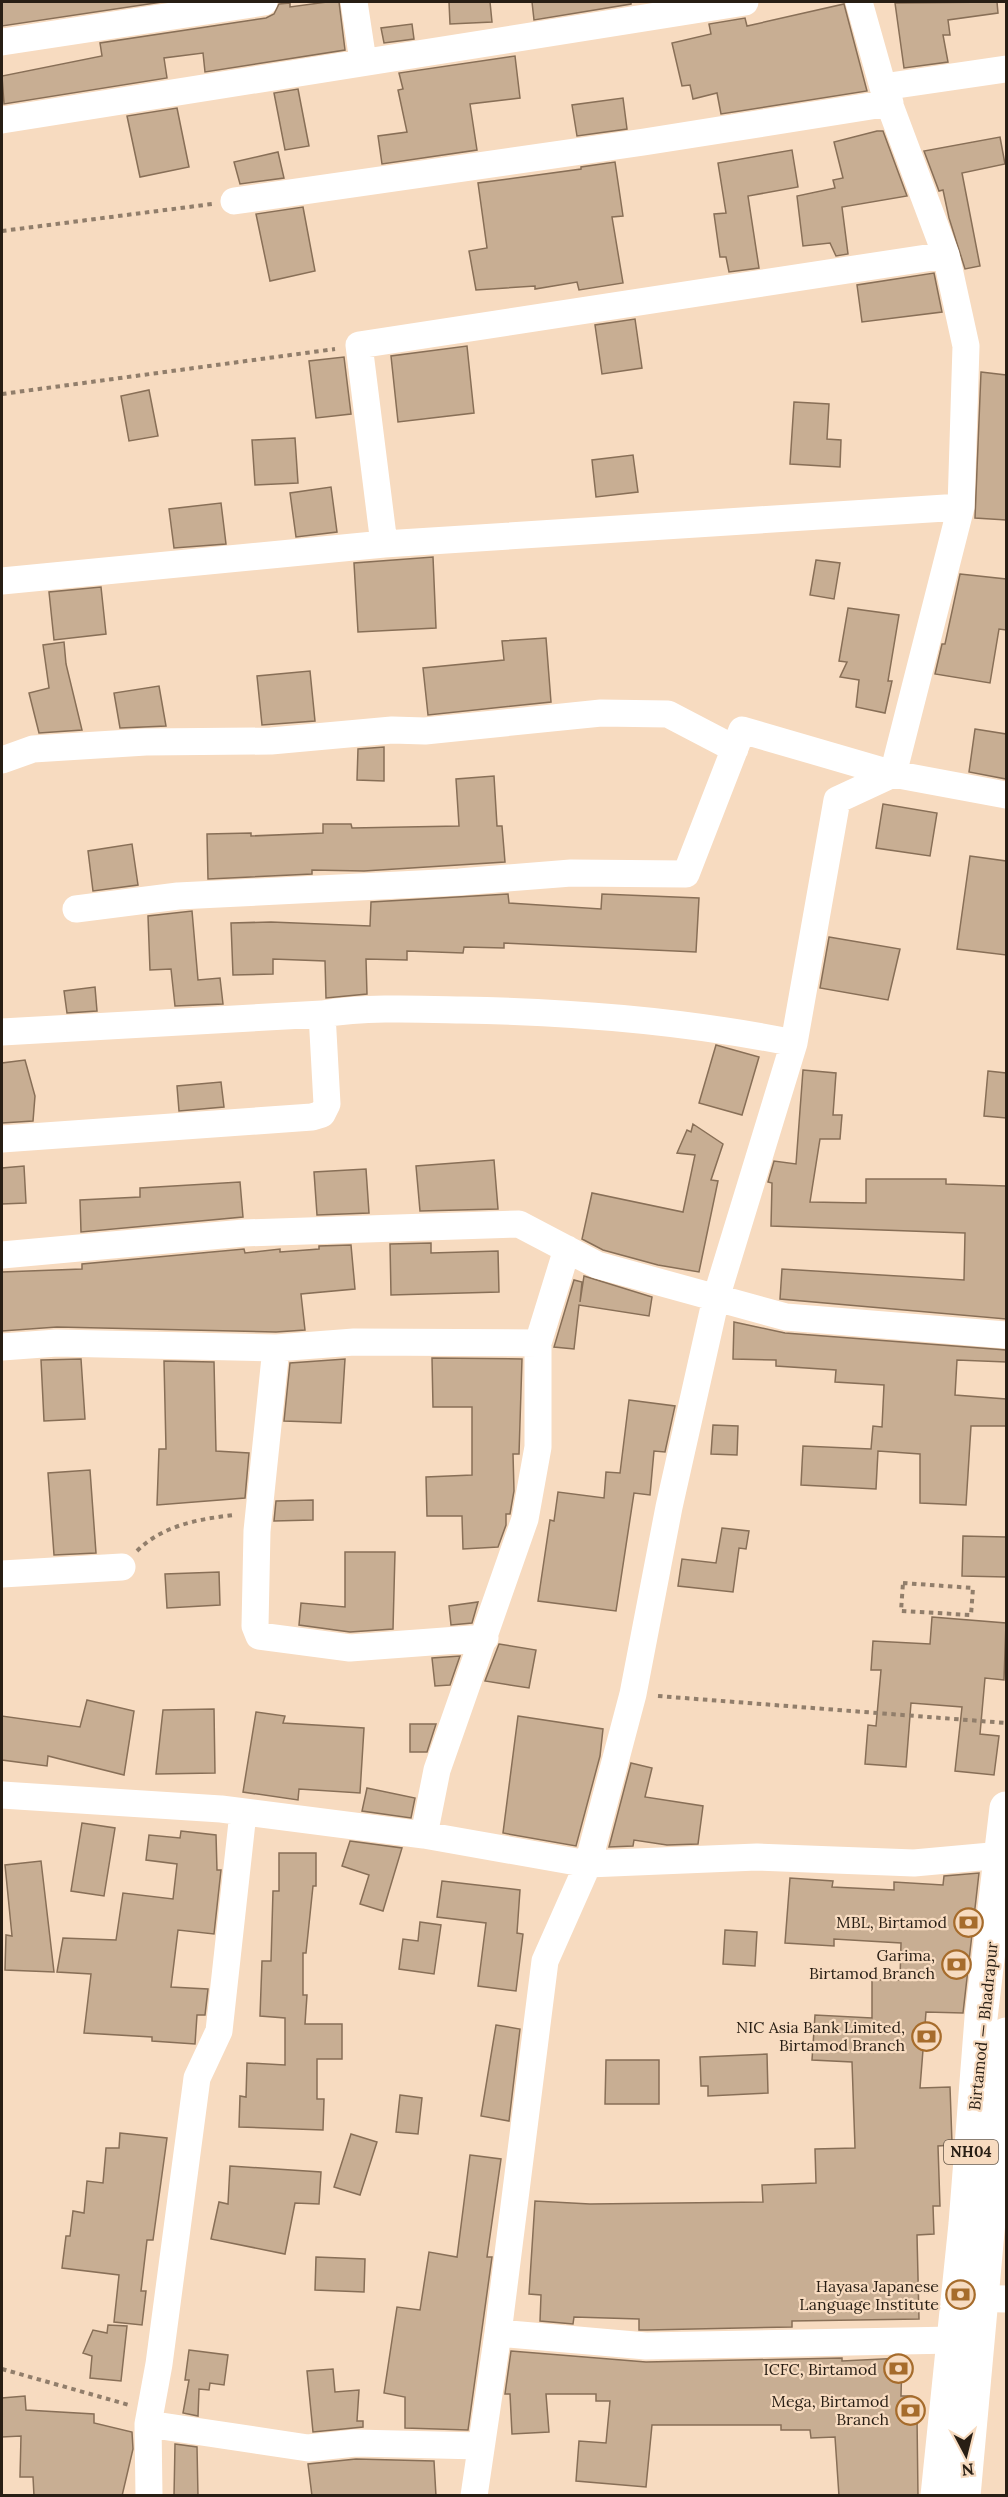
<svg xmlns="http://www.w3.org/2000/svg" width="1008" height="2497" viewBox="0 0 1008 2497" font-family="Lora,serif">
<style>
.building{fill:#c8ae93;stroke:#886f57;stroke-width:1.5}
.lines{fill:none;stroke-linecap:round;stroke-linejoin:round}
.path{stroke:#917e6b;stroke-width:4;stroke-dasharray:4.5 4.5;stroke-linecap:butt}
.minor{stroke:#fff;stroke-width:27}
.primary{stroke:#fff;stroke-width:33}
.labels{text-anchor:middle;stroke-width:4.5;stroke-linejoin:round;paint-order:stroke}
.shield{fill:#f7dbc0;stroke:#665748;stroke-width:1.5}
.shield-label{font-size:15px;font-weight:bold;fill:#281e14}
.poi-label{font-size:16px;fill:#281e14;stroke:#f7dbc0;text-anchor:end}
.street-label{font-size:16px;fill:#281e14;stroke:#f7dbc0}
</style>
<rect width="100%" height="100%" fill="#f7dbc0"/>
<path class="building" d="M2 2H162L2 26Z
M327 2H339L345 50 205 72 203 53 164 58 167 78 4 104 2 76 102 56 100 43 266 18 274 14 279 4 290 3V7Z
M449 2H490L492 22 450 24Z
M532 2H631V4L534 20Z
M997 2 998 13 948 20 950 35H943L948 62 904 68 895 3Z
M844 4 867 91 721 114 717 93 693 99 690 85 682 86 672 43 711 34 709 24 745 18 747 26Z
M412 24 414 39 384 43 381 28Z
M515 56 520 98 470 104 477 150 382 164 378 136 407 132 398 90 403 89 399 73Z
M298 89 309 146 285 150 274 93Z
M623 98 627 129 577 136 572 105Z
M177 108 189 167 140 177 127 116Z
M877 131H883L907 196 842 207 848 254 836 256 830 243 803 246 797 196 835 188 833 180 843 178 834 142Z
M1000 137 1005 164 962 173 980 266 965 269 949 218 943 190 939 191 924 151Z
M792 150 798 187 748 196 759 268 729 272 726 257H720L714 214 726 213 718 163Z
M278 152 284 178 240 184 234 162Z
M615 162 623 216 612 217 623 283 579 290 577 282 535 289V286L476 290 469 251 487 248 478 183 581 169V167Z
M303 207 315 271 270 281 256 214Z
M934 273 942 312 862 322 857 285Z
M635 319 642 368 602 374 595 325Z
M467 346 474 413 398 422 391 356Z
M344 357 351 414 316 418 309 361Z
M981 372 1006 375V520L975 518Z
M149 390 158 436 129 441 121 396Z
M794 402 829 404 827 439 841 440 840 467 790 464Z
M295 438 298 483 255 485 252 440Z
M633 455 638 492 596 497 592 460Z
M331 487 337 532 296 537 290 493Z
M221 503 226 544 174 548 169 509Z
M433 557 436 628 358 632 354 563Z
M816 560 840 563 834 599 810 595Z
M960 574 1006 579V630L999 629 990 683 935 674 942 644H945Z
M101 587 106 634 54 640 49 592Z
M848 608 899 615 888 681H892L885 713 856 707 859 680 840 677 847 662 839 661Z
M546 638 551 702 428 715 423 668 504 660 502 641Z
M64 642 66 664 82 730 39 733 29 693 49 688 43 645Z
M310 671 315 721 262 725 257 676Z
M159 686 166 726 120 728 114 693Z
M975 729 1006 734V779L969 772Z
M384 747V781L357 780 358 749Z
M494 776 497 826H502L505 862 364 871 312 870V874L208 879 207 834 251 833V836L323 833V824H351L352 828 459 826 456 779Z
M883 804 937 813 930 856 876 848Z
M132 844 138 885 93 891 88 851Z
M970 856 1006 861V955L957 949Z
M508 894 509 903 601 909 602 894 699 898 696 952 504 943V948L464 947 463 953 407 951V960L366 959 367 994 326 998 325 961 273 959V974L233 975 231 923 271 922 370 926 371 902Z
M192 911 198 980 220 978 223 1004 175 1006 171 969 150 970 148 916Z
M829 937 900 949 888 1000 820 988Z
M95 987 97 1011 67 1013 64 991Z
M716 1045 759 1057 742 1115 699 1103Z
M25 1060 35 1096 33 1121 2 1123V1063Z
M803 1070 836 1073 833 1115H842L840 1139H820L810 1202 866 1203V1179H946V1184L1006 1186V1319L780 1299 782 1269 964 1280 965 1233 771 1226 772 1183 768 1182 774 1161 796 1164Z
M988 1071 1006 1073V1118L984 1116Z
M221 1082 224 1107 179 1111 177 1086Z
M693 1124 723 1144 711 1180 718 1181 699 1272 658 1265 603 1250 582 1239 592 1193 683 1212 695 1155 677 1153 687 1130 691 1132Z
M494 1160 498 1209 420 1211 416 1166Z
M24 1166 26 1203 2 1204V1168Z
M366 1169 369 1213 317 1215 314 1172Z
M240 1182 243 1217 81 1232 80 1200 140 1197V1188Z
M431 1243V1253L498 1251 499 1292 391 1295 390 1244Z
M351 1245 355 1289 301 1294 305 1330 276 1332 57 1327 2 1331V1272L82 1269V1264L244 1249 245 1253 280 1249V1252L319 1249V1246Z
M584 1276 652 1297 649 1316 579 1305 574 1349 554 1347 574 1280 582 1282 580 1302Z
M734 1322 785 1333 1006 1350V1362L957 1360 955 1395 1006 1399V1426H971L966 1505 920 1503V1454L878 1451 876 1489 801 1485 803 1446 871 1449 873 1426 882 1427 884 1385 835 1382 836 1370 776 1366V1360L733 1359Z
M432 1358 522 1359 519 1454H513L514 1491 510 1514H506V1525L498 1547 463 1549 462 1516H427L426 1477 472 1475V1407H433Z
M81 1359 85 1419 44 1421 41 1360Z
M345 1359 341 1423 284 1421 290 1363Z
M164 1361 214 1362 216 1451 249 1453 245 1498 157 1505 159 1449H166Z
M629 1400 675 1406 665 1452 654 1451 650 1495 634 1493 616 1611 538 1601 550 1520 554 1521 558 1492 604 1498 606 1472 620 1473Z
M713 1425 738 1426 737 1455 711 1454Z
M90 1470 96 1553 54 1555 48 1473Z
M313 1500V1520L274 1521 276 1501Z
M722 1528 749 1531 746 1549 739 1548 733 1592 678 1586 682 1559 716 1563Z
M963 1536 1006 1537V1577L962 1576Z
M345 1552H395L393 1629 350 1632 299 1625 301 1603 345 1607Z
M219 1572 220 1605 167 1608 165 1574Z
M478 1602 472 1623 451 1625 449 1606Z
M932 1617 1006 1623 1004 1680 985 1678 980 1734 999 1736 994 1775 955 1771 962 1707 911 1703 906 1767 865 1764 868 1725 876 1726 881 1670H871L873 1641 930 1644Z
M499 1644 536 1650 529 1688 485 1681Z
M460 1656 450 1685 435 1686 432 1658Z
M87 1700 134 1711 124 1775 48 1756 47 1766 2 1760V1716L80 1727Z
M214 1709 215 1773 156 1774 163 1710Z
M256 1712 285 1716 283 1723 364 1728 360 1793 299 1789 298 1800 243 1792Z
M518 1716 603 1729 600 1756 576 1846 503 1833Z
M410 1724H436L427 1752H410Z
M631 1763 652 1768 645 1797 703 1806 698 1844 667 1845 634 1840 633 1846 609 1847Z
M367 1788 415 1798 411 1818 362 1811Z
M82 1823 115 1828 104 1896 71 1891Z
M181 1831 216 1835 217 1870H221L214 1934 178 1930 171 1987 208 1989 205 2015H197L195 2044 152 2041V2037L84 2033 91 1974 57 1972 63 1938 116 1940 123 1893 173 1899 177 1864 146 1860 149 1835 180 1838Z
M350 1841 402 1848 383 1911 360 1904 369 1875 342 1866Z
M279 1853H316V1886H313L306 1953H303V1995H307L305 2024H342V2059H317V2099H324L323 2130 239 2127 240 2096 246 2097 247 2063 285 2065V2018L260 2016 262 1961H271L273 1891H279Z
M41 1861 54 1972 5 1970 6 1935 12 1936 5 1865Z
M979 1873 963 2013 926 2012 920 2088 950 2087 952 2143V2145L938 2146 940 2206H933L934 2234 917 2235 919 2319 792 2321V2327L647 2330H639V2319L574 2317 573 2324 540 2321 541 2295 529 2294 535 2201 590 2204 763 2202 762 2185 816 2183 815 2149 855 2148 852 2062 812 2060 815 2015 872 2018V1980H900L901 1943 834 1939V1946L785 1943 790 1878 833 1881 832 1887 894 1890V1882L943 1885 944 1876Z
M442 1881 520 1890 517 1933 523 1934 516 1991 478 1986 486 1923 437 1917Z
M420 1922 441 1925 434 1974 399 1969 403 1939 418 1941Z
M725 1930 757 1932 755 1966 723 1964Z
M496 2025 520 2029 509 2121 481 2116Z
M767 2054 768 2093 708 2096V2086H701L700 2057Z
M606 2060H659V2104H605Z
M400 2095 422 2098 418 2134 396 2132Z
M120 2133 167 2138 153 2240H147L141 2291H146L142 2325 114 2322 119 2275 62 2268 66 2236H70L73 2211 84 2213 87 2181 103 2183 106 2148H119Z
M351 2134 377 2142 360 2195 334 2187Z
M470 2155 501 2159 487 2257H492L468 2430 405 2428V2397L384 2393 397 2307 420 2310 429 2252 457 2257Z
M230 2166 321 2172 319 2204 295 2203 285 2254 211 2239 219 2202 228 2204Z
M316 2257 365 2259 364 2292 315 2290Z
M108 2325 127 2326 121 2381 90 2378 92 2356 83 2353 93 2330 107 2333Z
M189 2350 228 2355 224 2385 210 2383 209 2390 199 2389 198 2416 183 2413 189 2380H185Z
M511 2351 646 2362 842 2358V2361L902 2358 901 2396H912L917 2417 918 2496H839L835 2437 811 2438 810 2430H781V2425H652L646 2487 576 2481 579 2441 606 2443 610 2401H596V2394H546L549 2432 512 2434 510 2394H505Z
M333 2369 335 2392 359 2390 357 2421H363V2427L313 2432 307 2371Z
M25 2396 26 2410 94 2414V2423L132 2432 133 2449 122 2496H34L33 2477H20L21 2436 2 2437V2398Z
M175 2444 197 2447 198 2496H174Z
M356 2459 434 2461 436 2496H312L308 2464Z"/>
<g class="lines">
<path class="path" d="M2 231 212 204
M2 394 335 349
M137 1551C163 1525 199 1519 234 1515
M903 1583 973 1588 971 1615 901 1611Z
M658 1696 1006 1723
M2 2369 129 2405"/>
<path class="minor" d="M354 2 363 61
M2 42 264 2
M883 87 1006 69
M2 120 745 2
M234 201 644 142 890 103
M384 544 359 345 946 255
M2 581 384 544 961 507
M2 760 33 749 146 742 271 741 392 730 425 731 601 713 668 714 735 749
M76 909 178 896 459 882 571 873 686 874 742 730 893 774 1006 795
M322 1014C369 1007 415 1009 463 1010 574 1012 686 1021 794 1043
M2 1032 322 1014 327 1104 322 1114 312 1117 2 1139
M2 1255 244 1233 519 1224 597 1265 786 1317 1006 1335
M2 1347 57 1343 276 1348
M2 1574 122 1567
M485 1638 350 1648 259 1636 255 1626 257 1531 276 1348 354 1342 538 1343 567 1249
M2 1795 221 1809 424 1835 588 1864 757 1857 914 1863 1002 1855
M424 1835 437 1770 525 1519 538 1447V1343
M962 2298 1006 2299
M498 2333 646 2346 953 2340
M148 2424 308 2448 355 2443 480 2446
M149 2496 148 2424 159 2364 197 2078 219 2031 243 1813
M474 2496 498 2333 545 1961 588 1864 633 1694 669 1507 716 1298 794 1043 837 800 893 774 961 507 966 346 946 255 883 87 859 2"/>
<path class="primary" d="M937 2496 965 2224 981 2018 1006 1808
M964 2496 1006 2034"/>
</g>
<defs>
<symbol id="bank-ring" viewBox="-11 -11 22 22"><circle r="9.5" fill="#f7dbc0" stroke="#a66c2c" stroke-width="1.5"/><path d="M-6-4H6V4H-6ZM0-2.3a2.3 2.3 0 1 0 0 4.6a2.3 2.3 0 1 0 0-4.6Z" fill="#a66c2c"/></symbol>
</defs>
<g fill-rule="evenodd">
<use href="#bank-ring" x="952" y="1906" width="33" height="33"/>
<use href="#bank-ring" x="940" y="1948" width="33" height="33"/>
<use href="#bank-ring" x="910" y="2020" width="33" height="33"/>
<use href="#bank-ring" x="944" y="2278" width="33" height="33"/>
<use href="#bank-ring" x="882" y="2352" width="33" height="33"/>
<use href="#bank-ring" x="894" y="2394" width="33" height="33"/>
</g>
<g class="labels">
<rect class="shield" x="944" y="2140" width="54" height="24" rx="4.5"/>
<g class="shield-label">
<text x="971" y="2157">NH04</text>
</g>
<g class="poi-label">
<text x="947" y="1928">MBL, Birtamod</text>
<text x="935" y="1961">Garima,<tspan x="935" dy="18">Birtamod Branch</tspan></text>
<text x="905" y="2033">NIC Asia Bank Limited,<tspan x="905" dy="18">Birtamod Branch</tspan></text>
<text x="939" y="2292">Hayasa Japanese<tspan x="939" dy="18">Language Institute</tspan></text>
<text x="877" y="2375">ICFC, Birtamod</text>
<text x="889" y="2407">Mega, Birtamod<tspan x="889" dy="18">Branch</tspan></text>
</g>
<g class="street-label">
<text transform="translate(983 2026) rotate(-84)" y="6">Birtamod — Bhadrapur</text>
</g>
</g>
<rect width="1008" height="2497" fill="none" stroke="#281e14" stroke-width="6"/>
<g transform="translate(966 2455) rotate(173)" stroke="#f7dbc0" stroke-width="4.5" paint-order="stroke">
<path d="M0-4.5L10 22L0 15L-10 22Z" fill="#281e14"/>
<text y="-9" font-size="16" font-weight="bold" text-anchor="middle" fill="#281e14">N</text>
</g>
</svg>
